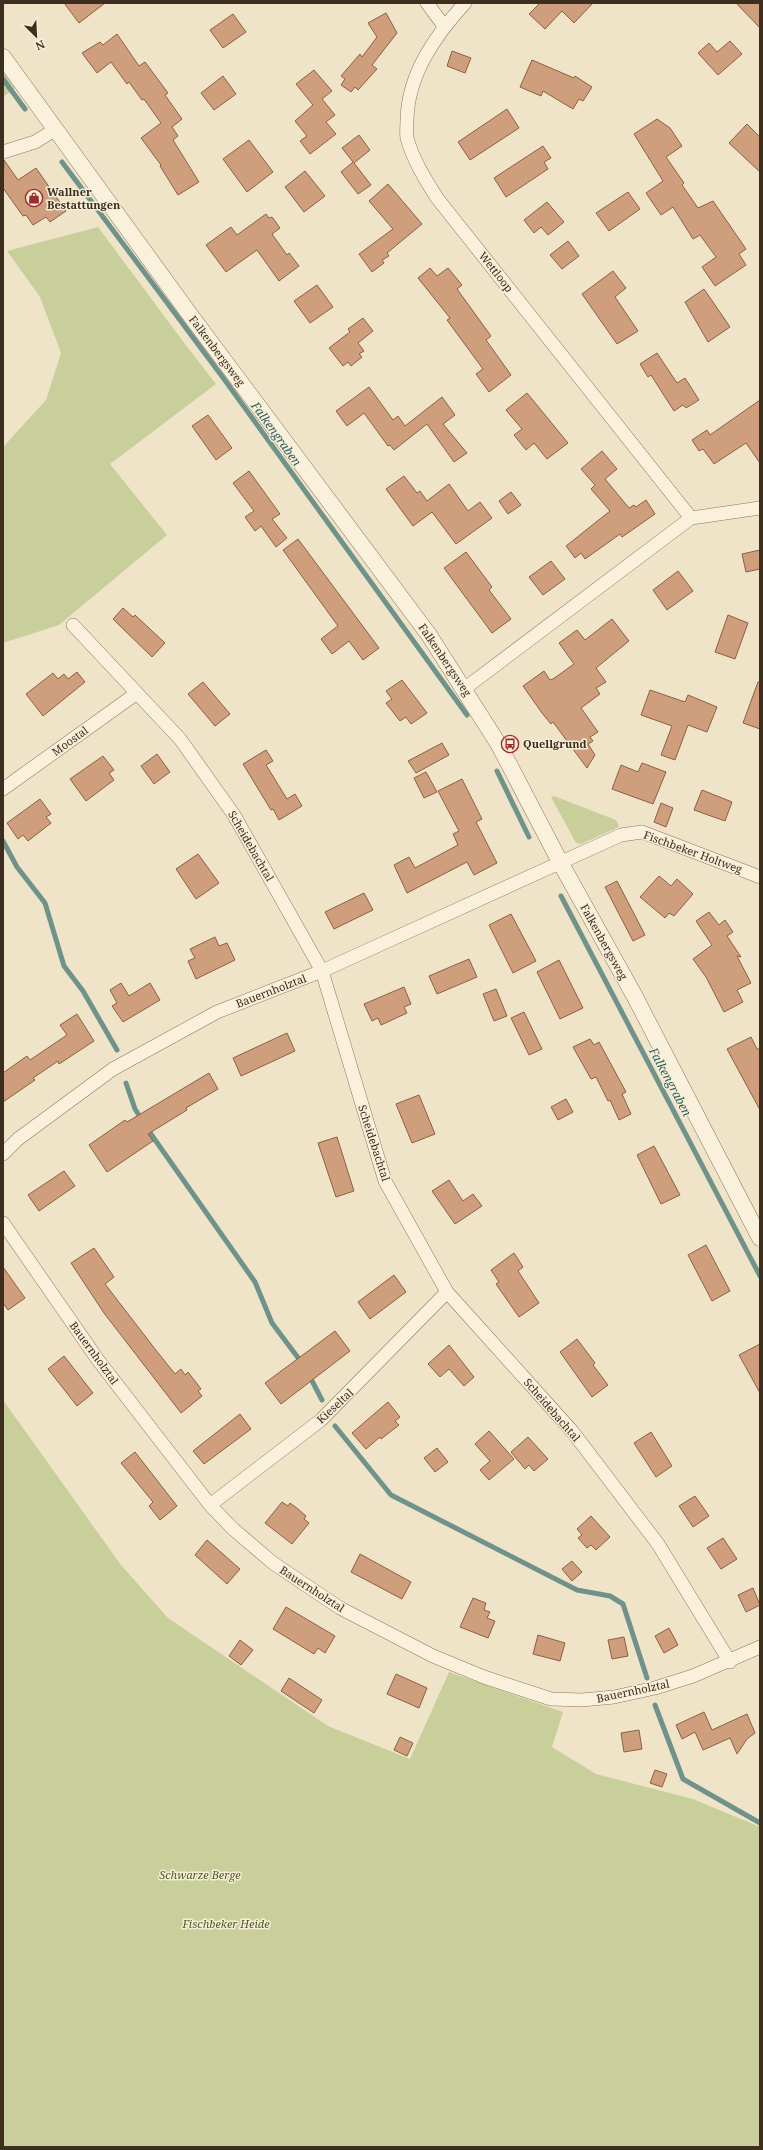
<svg xmlns="http://www.w3.org/2000/svg" width="763" height="2150" viewBox="0 0 763 2150" font-family="'Noto Serif',serif">
<style>
.green{fill:#c9cf9b}
.lines{fill:none;stroke-linecap:round;stroke-linejoin:round}
.stream{stroke:#6f938a;stroke-width:5}
.building{fill:#cf9f7d;stroke:#8d5f41}
.minor-casing{stroke:#8d765c;stroke-width:14}
.tertiary-casing{stroke:#8d765c;stroke-width:17}
.minor{stroke:#faf1dc;stroke-width:13}
.tertiary{stroke:#faf1dc;stroke-width:16}
.labels{text-anchor:middle;stroke-width:3;stroke-linejoin:round;paint-order:stroke}
.poi-label{font-size:11px;font-weight:bold;fill:#3d2e20;stroke:#f7eed8;text-anchor:start}
.street-label{font-size:11px;fill:#3d2e20;stroke:#f7eed8}
.park-label{font-size:11px;font-style:italic;fill:#4d5a26;stroke:#f7eed8}
.water-label{font-size:12px;font-style:italic;fill:#2f5d5a;stroke:#f7eed8}
</style>
<rect width="100%" height="100%" fill="#f0e4c8"/>
<path class="green" d="M3 71 16 88 4 96 3 94Z
M98 227 185 344 216 384 110 464 167 535 59 625 3 643V447L46 400 61 353 40 297 7 251Z
M554 796 616 820 619 827 581 844 576 843 551 797Z
M3 1400 121 1565 168 1618 328 1726 410 1759 449 1672 563 1712 552 1747 596 1774 693 1799 760 1827V2147H3Z"/>
<g class="lines">
<path class="stream" d="M3 79 25 109
M62 162 224 379 467 715
M497 771 529 837
M3 841 17 867 45 903 64 966 83 991 117 1050
M561 896 760 1276
M126 1083 135 1109 142 1120
M146 1127 255 1282 272 1323 302 1363
M309 1375 322 1400
M335 1426 391 1495 577 1590 610 1596 623 1604 647 1678
M655 1705 683 1779 760 1823"/>
</g>
<path class="building" d="M64 3H105L79 23Z
M540 3H593L574 23 562 11 545 29 529 14Z
M736 3H760V28Z
M386 13 397 33 372 65 377 69 358 90 355 87 351 92 341 85 345 79 341 76 360 54 362 57 377 37 368 23Z
M233 14 246 32 223 48 210 30Z
M117 34 139 66 145 62 168 93 165 95 182 119 172 127 178 136 173 140 199 182 178 195 160 166 161 165 141 138 161 123 144 99 142 100 129 82 127 84 111 62 97 73 82 53 100 42 103 45Z
M730 41 742 54 718 75 698 53 709 43 717 52Z
M452 51 471 58 465 73 447 66Z
M532 60 574 78 575 76 592 87 583 101 579 99 573 109 543 91 541 96 520 87Z
M314 70 332 91 322 99 335 115 326 122 336 134 310 154 300 141 307 136 295 121 313 105 296 84Z
M223 76 236 94 214 110 201 93Z
M507 109 519 128 470 160 458 142Z
M657 119 670 128 682 146 666 157 684 183 682 185 698 208 713 201 746 249 739 254 746 265 715 286 702 267 716 257 700 235 693 239 673 207 661 215 646 193 663 181 634 134Z
M747 124 760 137V172L729 143Z
M359 135 370 150 354 163 371 185 358 194 341 172 353 162 342 148Z
M249 140 273 172 247 192 223 159Z
M543 146 551 158 544 162 548 169 506 197 494 178Z
M4 160 18 180 36 168 66 211 50 222 46 217 33 225 26 215 23 216 3 188Z
M305 171 325 196 304 212 285 187Z
M388 184 422 224 387 253 389 256 382 260 384 263 372 272 359 254 393 229 369 201Z
M628 192 640 209 609 231 596 213Z
M547 202 564 222 548 235 541 227 534 233 524 220Z
M266 214 269 218 272 217 280 228 272 234 287 255 289 253 299 266 279 281 257 250 226 272 206 245 231 227 237 235Z
M568 241 579 256 562 269 550 255Z
M430 268 437 276 448 268 462 285 457 289 491 336 486 340 511 375 489 392 476 374 483 369 447 320 450 318 418 278Z
M613 271 626 288 615 297 638 331 617 344 582 294Z
M317 285 333 307 310 323 294 301Z
M704 289 730 327 708 342 685 302Z
M363 318 373 331 358 343 364 351 359 354 362 357 351 366 348 362 343 366 329 348 350 332 348 329Z
M657 353 677 383 685 378 699 400 686 408 683 405 674 411 651 375 648 377 640 364Z
M369 387 393 420 398 416 405 426 442 397 455 415 443 424 467 453 454 462 427 424 394 450 390 445 388 446 364 413 347 426 336 411Z
M527 393 568 443 547 459 534 443 526 450 514 435 522 429 506 410Z
M760 400V463L746 443 714 464 703 449 699 451 692 440 707 430 710 435Z
M208 415 232 448 216 460 192 426Z
M602 451 617 469 605 479 629 508 634 505 636 507 646 500 655 514 622 537 620 534 585 559 581 553 575 558 566 546 610 511 591 489 595 485 581 469Z
M249 471 280 514 272 519 287 538 276 547 261 526 255 531 245 517 254 511 233 483Z
M404 476 417 493 420 491 427 501 449 484 468 511 480 502 492 518 456 544 432 512 413 526 386 489Z
M511 492 521 505 508 514 499 501Z
M298 539 379 648 363 660 349 641 332 654 321 639 338 626 283 550Z
M760 550V569L746 572 742 554Z
M466 552 492 587 489 590 511 619 492 633 444 568Z
M551 561 565 579 543 595 529 577Z
M678 571 693 591 667 610 653 590Z
M123 608 133 617 135 615 165 643 152 657 113 619Z
M728 615 748 623 735 659 715 652Z
M612 619 629 641 596 668 606 682 596 688 600 694 581 708 598 732 590 737 593 741 588 744 595 755 587 768 553 722 551 724 542 713 523 686 544 671 550 680 553 679 574 664 559 643 577 630 585 640Z
M77 672 85 682 43 716 26 694 53 673 58 679 64 674 68 679Z
M402 680 427 713 411 724 406 717 400 721 386 703 392 699 386 691Z
M203 682 230 714 215 726 188 694Z
M758 682H760V729L743 723Z
M650 690 685 702 688 695 717 707 707 732 688 725 675 760 661 755 672 726 641 715Z
M442 743 449 755 416 773 408 761Z
M266 750 273 761 266 765 287 799 295 794 302 806 279 820 273 809 271 810 243 764Z
M157 754 170 772 154 784 141 766Z
M103 756 114 770 109 773 114 780 86 801 70 779Z
M642 763 666 772 653 804 612 789 621 765 638 772Z
M426 772 437 792 424 798 414 778Z
M462 779 482 819 476 822 497 863 474 875 467 862 407 893 394 865 409 857 415 868 458 845 453 834 459 831 438 791Z
M702 790 732 802 725 821 694 810Z
M40 799 51 814 46 817 51 823 28 841 23 835 18 839 7 823Z
M661 803 673 808 666 827 654 822Z
M198 854 219 883 196 899 176 869Z
M659 876 671 886 677 879 693 894 674 916 669 913 665 918 640 897Z
M617 881 645 935 633 941 605 887Z
M364 893 373 910 334 929 325 912Z
M709 912 719 925 725 920 733 932 727 936 741 957 737 956 751 983 737 990 743 1002 724 1012 706 977 693 959 712 945 696 921Z
M511 914 536 961 513 973 489 925Z
M215 937 219 946 227 943 235 960 196 979 188 961 195 958 190 949Z
M469 959 477 977 437 994 429 976Z
M559 960 583 1008 560 1019 537 972Z
M121 983 129 996 150 983 160 1000 123 1022 112 1006 117 1003 110 990Z
M404 987 411 1004 404 1007 407 1013 381 1025 378 1018 372 1021 364 1004Z
M496 989 507 1016 494 1021 483 994Z
M524 1012 542 1049 529 1055 511 1018Z
M77 1014 94 1041 59 1064 58 1061 33 1078 35 1080 3 1102V1073L27 1056 30 1060 67 1035 60 1025Z
M287 1033 295 1051 241 1076 233 1058Z
M751 1037 757 1049H760V1110L727 1049Z
M590 1039 594 1045 599 1042 626 1092 622 1094 631 1114 619 1120 610 1100 608 1101 596 1077 591 1079 573 1047Z
M209 1073 218 1089 186 1108 187 1110 148 1134 153 1141 107 1172 89 1145 125 1120 127 1122Z
M419 1095 435 1134 412 1143 396 1104Z
M566 1099 573 1112 558 1120 551 1107Z
M337 1137 354 1191 336 1197 318 1143Z
M654 1146 680 1195 661 1204 637 1155Z
M64 1171 75 1186 39 1211 28 1195Z
M449 1180 463 1201 473 1194 482 1206 455 1224 432 1191Z
M706 1245 730 1291 712 1301 688 1255Z
M94 1248 114 1277 105 1284 155 1349 175 1374 181 1369 185 1375 188 1372 201 1389 198 1391 202 1396 181 1413 104 1313 71 1263Z
M514 1253 523 1267 518 1271 539 1303 519 1317 496 1284 499 1282 491 1270Z
M3 1267 25 1298 8 1310 3 1303Z
M394 1275 406 1292 370 1319 358 1302Z
M335 1331 350 1351 281 1404 265 1383Z
M577 1339 595 1363 593 1365 608 1385 592 1397 560 1352Z
M760 1344V1393L739 1355Z
M449 1345 474 1377 464 1386 449 1369 440 1377 428 1364Z
M64 1356 93 1393 77 1406 48 1369Z
M388 1402 400 1417 395 1421 399 1425 381 1439 380 1437 366 1449 352 1433Z
M240 1414 251 1429 204 1464 193 1451Z
M489 1431 514 1459 489 1480 480 1470 490 1461 475 1444Z
M651 1432 672 1466 656 1477 634 1443Z
M528 1437 548 1459 534 1471 529 1465 525 1469 511 1452Z
M437 1448 448 1462 435 1472 424 1458Z
M135 1452 177 1506 160 1520 149 1506 153 1502 121 1463Z
M695 1496 709 1516 693 1527 679 1506Z
M282 1502 288 1506 290 1503 298 1509 306 1516 304 1519 309 1523 292 1544 265 1523Z
M591 1516 610 1537 596 1550 591 1545 587 1548 578 1538 582 1535 577 1529Z
M723 1538 737 1559 721 1569 707 1548Z
M207 1540 240 1569 227 1584 195 1555Z
M360 1554 411 1582 402 1599 351 1572Z
M572 1561 582 1572 572 1581 562 1569Z
M753 1588 760 1605 746 1612 738 1595Z
M473 1598 486 1603 484 1610 490 1612 487 1618 495 1621 488 1638 460 1627Z
M286 1607 335 1636 325 1653 318 1648 314 1654 273 1629Z
M669 1628 678 1645 664 1653 655 1636Z
M538 1635 565 1643 560 1661 533 1654Z
M624 1637 628 1656 612 1659 608 1640Z
M240 1640 253 1650 241 1665 229 1656Z
M396 1674 427 1688 419 1708 387 1694Z
M289 1678 322 1700 314 1713 281 1691Z
M704 1712 712 1730 747 1714 755 1733 747 1739 737 1754 730 1738 703 1750 695 1732 682 1739 676 1725Z
M639 1730 642 1749 624 1752 621 1733Z
M400 1737 413 1743 407 1756 394 1750Z
M655 1770 667 1774 662 1787 650 1783Z"/>
<g class="lines">
<defs>
<path id="minor" d="M427 3 444 26
M465 3C435 36 408 74 407 120 407 126 406 133 407 138 413 160 425 179 437 198L691 518
M3 152 35 142 56 129
M73 625 180 739 234 815 322 971 385 1181 447 1292 572 1431 658 1544 730 1662
M464 689 691 518 760 508
M3 789 137 693
M3 1154 18 1139 113 1069 217 1012 322 971 621 835 642 832 760 877
M3 1223 98 1360 210 1505 232 1528 273 1563 340 1608 433 1656 484 1677 551 1699 582 1700 614 1697 655 1688 693 1676 760 1647
M210 1505 321 1420 447 1292"/>
<path id="tertiary" d="M3 57 188 312 429 635 499 745 560 862 634 995 760 1238"/>
</defs>
<use href="#minor" class="minor-casing"/>
<use href="#tertiary" class="tertiary-casing"/>
<use href="#minor" class="minor"/>
<use href="#tertiary" class="tertiary"/>
</g>
<defs>
<symbol id="shop-ring" viewBox="-11 -11 22 22"><circle r="9.5" fill="#f7eed8" stroke="#9e2a2b" stroke-width="1.5"/><path d="M-5-2.5h2.3a2.7 3.5 0 0 1 5.4 0H5L5.5 6h-11ZM-1.5-2.5h3a1.5 2.3 0 0 0-3 0Z" fill="#9e2a2b"/></symbol>
<symbol id="bus-ring" viewBox="-11 -11 22 22"><circle r="9.5" fill="#f7eed8" stroke="#9e2a2b" stroke-width="1.5"/><path d="M-5-6H5V4H4V6H2V4H-2V6H-4V4H-5ZM-3.5-4V0h7V-4ZM-3.5 1.2v1.5H-2V1.2ZM2 1.2v1.5H3.5V1.2Z" fill="#9e2a2b"/></symbol>
</defs>
<g fill-rule="evenodd">
<use href="#shop-ring" x="24" y="188" width="20" height="20"/>
<use href="#bus-ring" x="500" y="734" width="20" height="20"/>
</g>
<g class="labels">
<g class="poi-label">
<text x="47" y="196">Wallner<tspan x="47" dy="13">Bestattungen</tspan></text>
<text x="523" y="748">Quellgrund</text>
</g>
<g class="street-label">
<text transform="translate(496 272) rotate(52)" y="4">Wettloop</text>
<text transform="translate(217 351) rotate(53)" y="4">Falkenbergsweg</text>
<text transform="translate(445 660) rotate(56)" y="4">Falkenbergsweg</text>
<text transform="translate(70 741) rotate(-36)" y="4">Moostal</text>
<text transform="translate(251 846) rotate(60)" y="4">Scheidebachtal</text>
<text transform="translate(693 852) rotate(20)" y="4">Fischbeker Holtweg</text>
<text transform="translate(604 942) rotate(61)" y="4">Falkenbergsweg</text>
<text transform="translate(271 991) rotate(-21)" y="4">Bauernholztal</text>
<text transform="translate(374 1143) rotate(72)" y="4">Scheidebachtal</text>
<text transform="translate(94 1353) rotate(54)" y="4">Bauernholztal</text>
<text transform="translate(335 1406) rotate(-43)" y="4">Kieseltal</text>
<text transform="translate(552 1410) rotate(49)" y="4">Scheidebachtal</text>
<text transform="translate(312 1589) rotate(33)" y="4">Bauernholztal</text>
<text transform="translate(633 1691) rotate(-12)" y="4">Bauernholztal</text>
</g>
<g class="park-label">
<text x="200" y="1879">Schwarze Berge</text>
<text x="226" y="1928">Fischbeker Heide</text>
</g>
<g class="water-label">
<text transform="translate(276 434) rotate(54)" y="4">Falkengraben</text>
<text transform="translate(670 1082) rotate(62)" y="4">Falkengraben</text>
</g>
</g>
<rect width="763" height="2150" fill="none" stroke="#3d2e20" stroke-width="8"/>
<g transform="translate(36 36) rotate(156)" stroke="#f7eed8" stroke-width="3" paint-order="stroke">
<path d="M0-3L7 15L0 10L-7 15Z" fill="#3d2e20"/>
<text y="-6" font-size="11" font-weight="bold" text-anchor="middle" fill="#3d2e20">N</text>
</g>
</svg>
